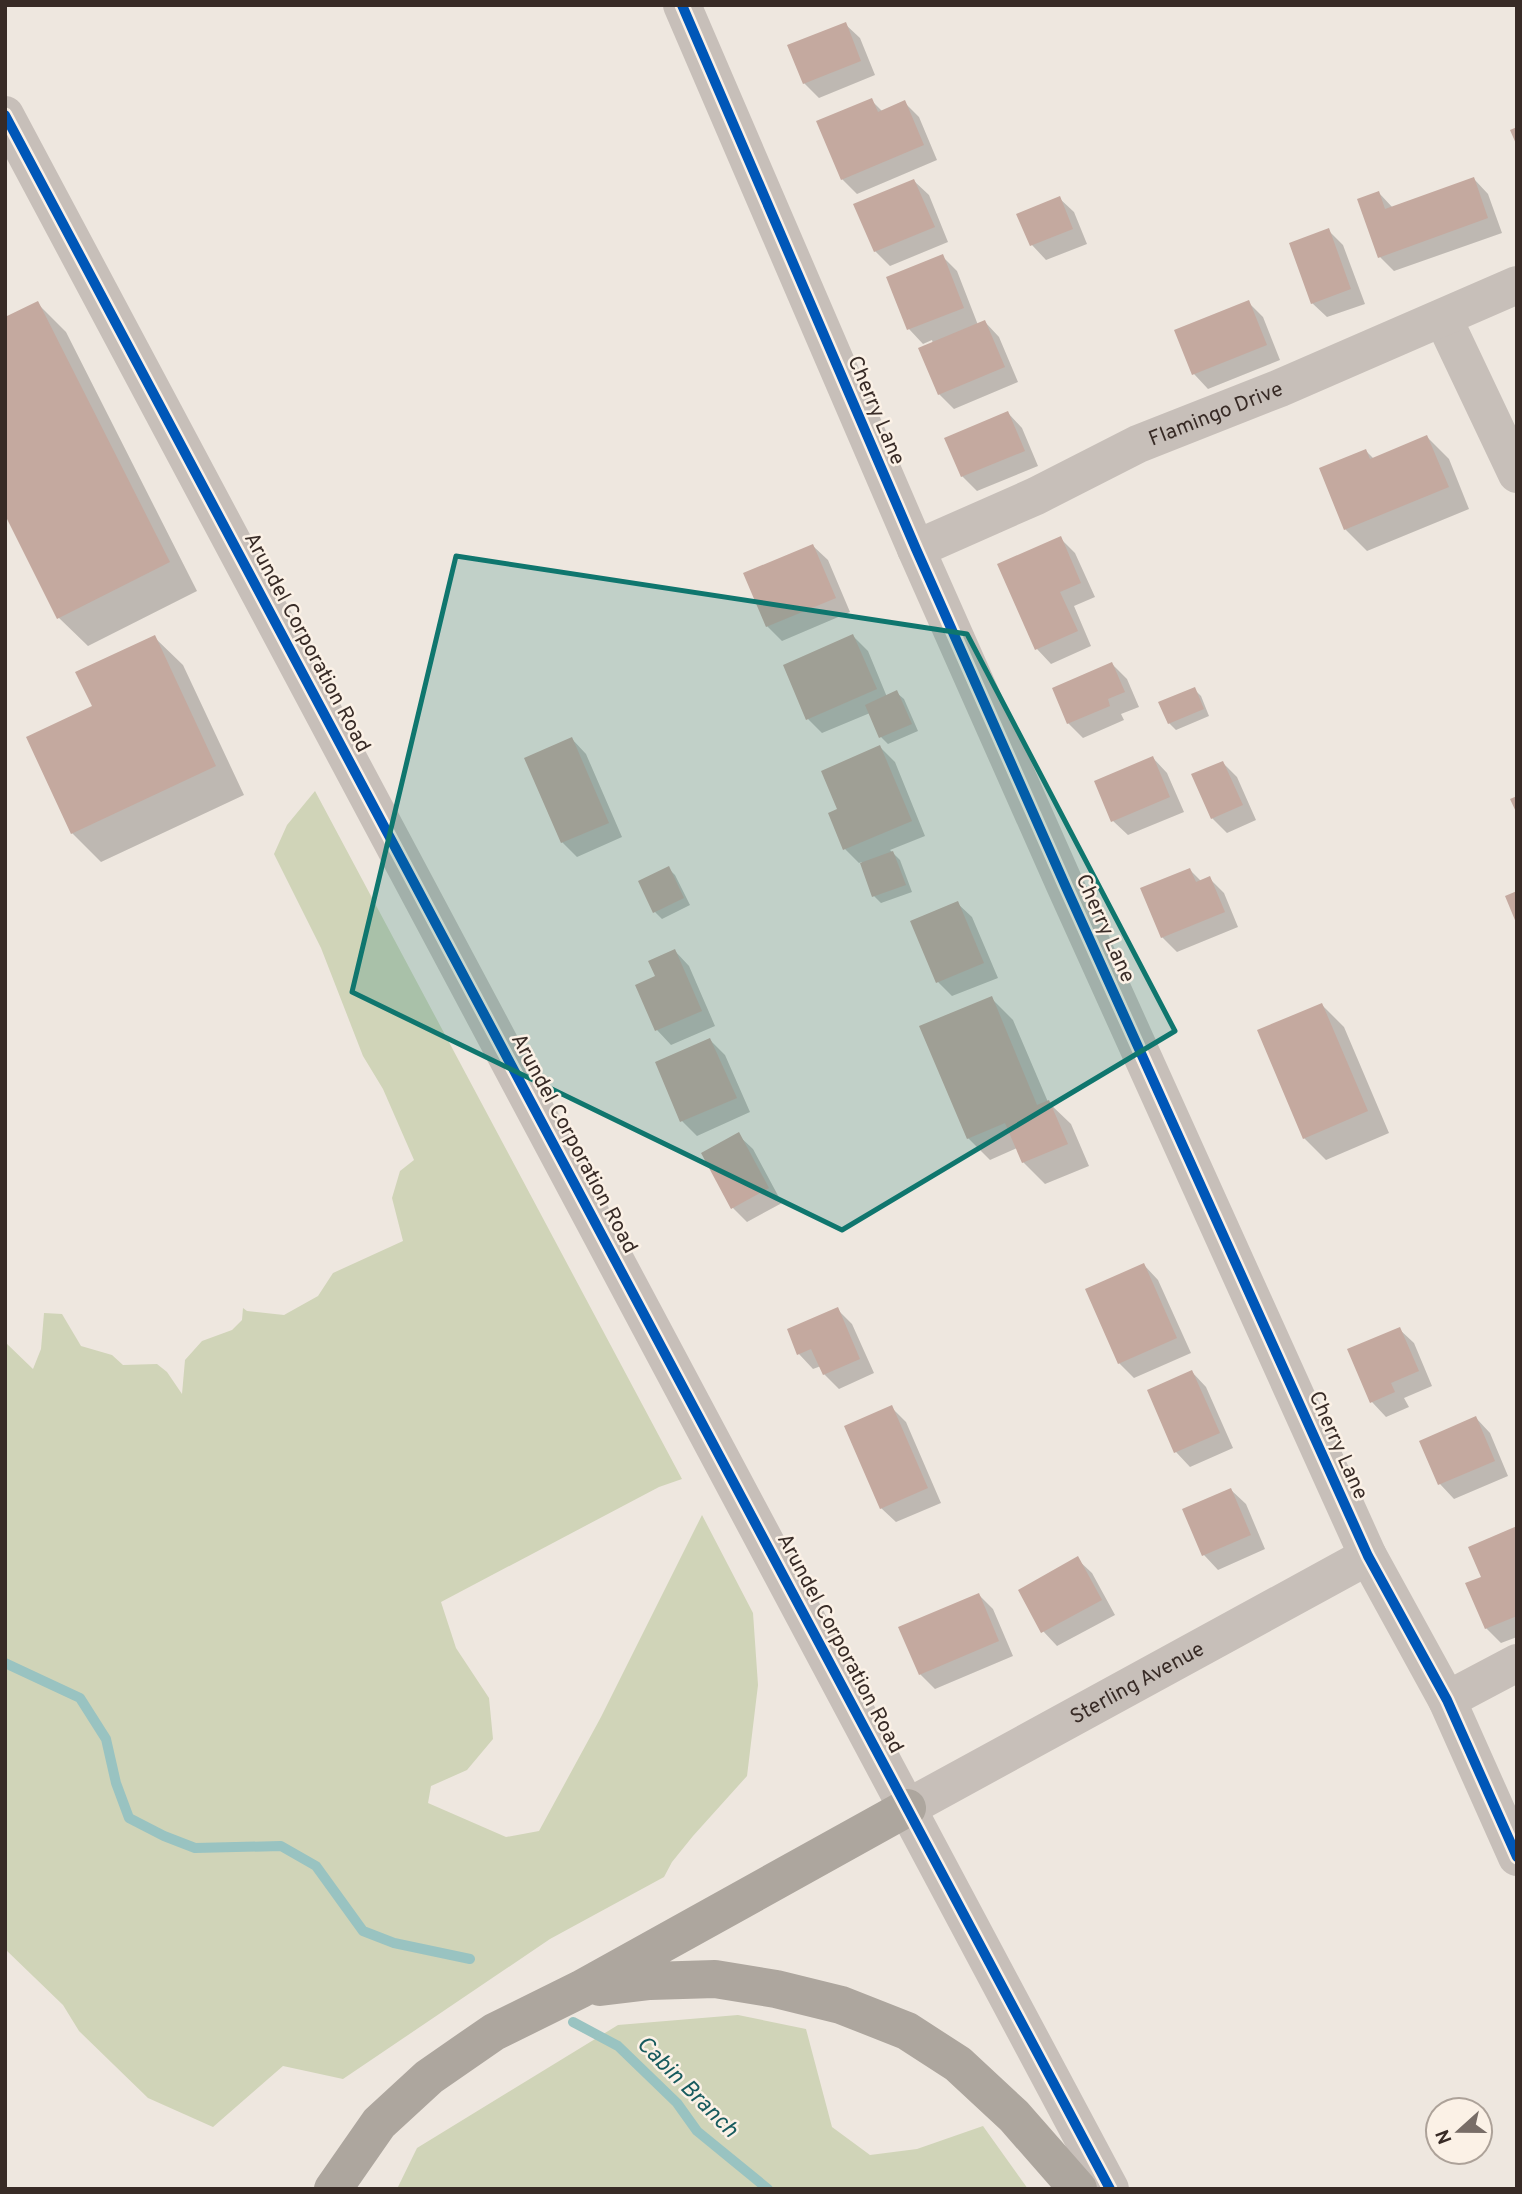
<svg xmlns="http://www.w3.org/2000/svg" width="1522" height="2194" viewBox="0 0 1522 2194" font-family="Overpass,sans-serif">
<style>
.green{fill:#d0d4b8}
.shadow{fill:#0003}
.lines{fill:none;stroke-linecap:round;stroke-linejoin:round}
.stream{stroke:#99c3c1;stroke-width:10}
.building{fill:#c4a99f}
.minor{stroke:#c7bfb9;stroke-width:38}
.highway{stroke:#ada69e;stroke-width:38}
.cycleway-casing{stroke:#fbf1e6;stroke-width:15}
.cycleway{stroke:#0057b8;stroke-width:10}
.marked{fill:#0f766e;fill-opacity:0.2;stroke:#0f766e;stroke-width:5;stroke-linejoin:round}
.labels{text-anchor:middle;stroke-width:5;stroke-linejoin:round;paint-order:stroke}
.street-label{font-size:21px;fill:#382b26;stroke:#fbf1e6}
.water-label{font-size:23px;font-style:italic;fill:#175b5e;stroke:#fbf1e6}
</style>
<rect width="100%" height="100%" fill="#eee7df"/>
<path class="green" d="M315 791 682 1479 659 1487 441 1602 456 1648 489 1698 493 1739 467 1770 431 1786 428 1803 506 1837 539 1831 601 1717 702 1515 753 1613 758 1685 747 1776 693 1836 672 1862 664 1877 550 1939 343 2079 283 2066 213 2127 148 2098 79 2031 63 2005 5 1949V1342L33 1369 41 1349 44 1313 62 1314 81 1346 112 1355 123 1365 157 1364 167 1372 182 1394 185 1360 202 1341 232 1330 242 1320 243 1308 247 1311 284 1315 318 1296 333 1273 403 1241 392 1198 400 1171 414 1160 383 1089 363 1056 321 948 274 854 287 825Z
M738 2015 806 2029 832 2127 870 2155 917 2149 983 2126 1028 2189H397L417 2148 618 2025Z"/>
<path class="shadow" d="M845 24 860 38 875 75 819 98 804 83Z
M871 100 883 112 904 102 919 117 937 160 857 194 842 179Z
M1474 179 1488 194 1502 233 1394 271 1380 257 1379 193 1393 208Z
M914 181 929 195 948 242 890 266 875 251Z
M1059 198 1074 212 1087 244 1046 260 1032 245 1019 215Z
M1329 231 1343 245 1365 304 1327 317 1312 303Z
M942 256 957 271 978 325 985 322 999 337 1018 382 954 409 939 394 920 349 933 344 932 340 923 344 909 329 888 278Z
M1248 302 1263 317 1280 360 1208 389 1194 374Z
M37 303 66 332 197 591 88 646 59 618Z
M1008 413 1022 428 1038 466 977 491 962 476Z
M1427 437 1449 459 1469 509 1367 551 1345 529 1366 451 1374 459Z
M1060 538 1075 553 1095 597 1074 606 1091 646 1051 664 1037 649Z
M813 546 828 560 850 612 782 641 767 626Z
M853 636 868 651 887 697 897 693 904 699 918 731 888 744 881 737 870 713 822 733 808 719Z
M154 637 183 665 244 795 101 862 72 833 94 707Z
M1112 664 1127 679 1139 707 1121 714 1124 720 1083 738 1068 723Z
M1194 689 1201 696 1209 716 1176 730 1169 723Z
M572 739 586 754 622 837 577 857 562 842 526 759Z
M880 747 895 762 925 836 890 850 900 860 912 892 881 903 874 896 862 862 859 863 845 849 839 810Z
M1153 758 1167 773 1184 812 1128 835 1113 821Z
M1223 763 1237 777 1256 820 1227 833 1212 818Z
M668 868 675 875 690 905 662 919 655 912Z
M1190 870 1202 882 1209 878 1224 893 1238 927 1177 952 1162 937Z
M957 903 972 917 998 978 952 996 938 982Z
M675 951 689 966 715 1026 671 1045 657 1030 637 986 657 977Z
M991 998 1013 1020 1048 1102 1071 1124 1089 1166 1045 1184 1023 1162 1017 1148 990 1160 968 1138Z
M1322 1005 1344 1027 1389 1133 1326 1160 1304 1138Z
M710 1040 725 1055 750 1112 697 1136 682 1121 657 1063Z
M738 1135 753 1149 782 1203 747 1222 733 1208Z
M1144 1265 1158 1280 1191 1353 1134 1378 1119 1363Z
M837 1309 852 1324 874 1373 839 1389 824 1374 821 1366 813 1369 799 1354Z
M1399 1329 1414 1343 1432 1386 1404 1398 1409 1407 1386 1417 1372 1402 1349 1350Z
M1192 1372 1206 1387 1233 1448 1190 1467 1176 1452Z
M892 1408 906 1422 941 1503 896 1522 881 1508Z
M1476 1418 1490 1433 1508 1476 1454 1499 1440 1484 1421 1442Z
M1231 1490 1246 1504 1265 1549 1218 1570 1204 1555Z
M1517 1528V1637L1501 1643 1486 1628 1468 1584 1483 1578Z
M1077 1559 1092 1573 1115 1615 1057 1646 1043 1631Z
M979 1595 993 1609 1013 1656 935 1689 920 1674Z"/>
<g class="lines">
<path class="stream" d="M5 1663 80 1698 106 1739 116 1783 129 1818 164 1836 195 1848 281 1846 316 1866 363 1931 394 1943 470 1959
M573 2022 618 2046 677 2103 697 2131 768 2189"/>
</g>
<path class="building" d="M846 22 861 61 803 84 787 45Z
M872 98 878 112 905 100 924 145 841 180 816 121Z
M1517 127V146L1510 130Z
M1474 177 1488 218 1378 258 1357 199 1379 191 1385 209Z
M914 179 935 227 874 252 853 204Z
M1060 196 1073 229 1030 246 1016 214Z
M1329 228 1351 289 1311 304 1289 243Z
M943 254 964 308 907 330 886 277Z
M1249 300 1267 345 1192 375 1174 330Z
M38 301 170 562 57 619 5 515V317Z
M985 320 1005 367 938 395 918 348Z
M1008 411 1025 451 961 477 944 438Z
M1427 435 1449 487 1344 530 1319 468 1366 449 1370 459Z
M1061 536 1081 583 1060 592 1078 631 1035 650 997 564Z
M813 544 836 598 766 627 743 573Z
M853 634 877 689 806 720 783 665Z
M155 635 216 766 71 834 26 737 92 706 75 672Z
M1112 662 1125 692 1108 699 1110 706 1067 724 1052 688Z
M1195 687 1204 709 1168 724 1158 702Z
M897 690 912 724 879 738 865 705Z
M572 737 609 823 561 843 524 758Z
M880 745 912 821 843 850 828 813 837 809 821 771Z
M1153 756 1170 797 1111 822 1094 781Z
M1223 761 1243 805 1211 819 1191 774Z
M1517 796V814L1510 799Z
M893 851 906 885 872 897 860 863Z
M669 866 684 898 653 913 638 881Z
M1190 868 1196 882 1210 876 1225 912 1161 938 1140 888Z
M1517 891V925L1505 896Z
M958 901 984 963 936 983 910 921Z
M675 949 702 1011 655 1031 635 985 655 976 648 961Z
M992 996 1037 1105 1049 1100 1068 1144 1022 1163 1005 1123 967 1139 919 1026Z
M1322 1003 1368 1111 1303 1139 1257 1030Z
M710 1038 737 1098 680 1122 655 1062Z
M739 1132 769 1188 731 1209 701 1153Z
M1144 1263 1177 1338 1118 1364 1085 1289Z
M838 1307 860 1359 823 1375 811 1349 797 1355 787 1329Z
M1400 1327 1419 1371 1391 1383 1395 1392 1370 1403 1347 1349Z
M1192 1370 1220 1433 1174 1453 1147 1390Z
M892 1405 928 1488 880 1509 844 1426Z
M1476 1416 1495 1461 1438 1485 1419 1441Z
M1231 1488 1251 1535 1202 1556 1182 1509Z
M1517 1526V1616L1485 1629 1465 1583 1481 1577 1468 1547Z
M1078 1556 1102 1600 1041 1633 1018 1590Z
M979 1593 999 1641 919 1675 898 1627Z"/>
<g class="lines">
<g class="minor">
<path d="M682 5 916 549 1065 885 1368 1556 1447 1700 1517 1857"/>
<path d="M5 115 1110 2189"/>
<path d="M1443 318 1517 474"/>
<path id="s1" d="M916 549 1036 496 1138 444 1280 388 1517 285"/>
<path d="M1447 1700 1517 1663"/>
<path id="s2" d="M907 1808 1368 1556"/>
</g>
<path class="highway" d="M600 1987 650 1981 715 1979 776 1989 841 2005 907 2031 958 2064 1014 2116 1078 2189
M333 2189 379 2123 429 2077 494 2032 581 1989 907 1808"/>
<defs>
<path id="cycleway" d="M682 5 916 549 1065 885 1368 1556 1447 1700 1517 1857
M5 115 1110 2189"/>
</defs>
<use href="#cycleway" class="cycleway-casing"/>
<use href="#cycleway" class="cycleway"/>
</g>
<path class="marked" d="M456 556 967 634 1175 1031 842 1230 352 992Z"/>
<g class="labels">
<g class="street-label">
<text transform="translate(877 410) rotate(67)" y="7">Cherry Lane</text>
<text dy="7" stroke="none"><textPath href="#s1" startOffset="329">Flamingo Drive</textPath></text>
<text transform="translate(308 642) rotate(62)" y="7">Arundel Corporation Road</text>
<text transform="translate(1106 928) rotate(66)" y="7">Cherry Lane</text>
<text transform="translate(575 1143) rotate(62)" y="7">Arundel Corporation Road</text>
<text transform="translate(1339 1445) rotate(66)" y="7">Cherry Lane</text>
<text transform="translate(841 1643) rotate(62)" y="7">Arundel Corporation Road</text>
<text dy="7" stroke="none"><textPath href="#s2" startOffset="262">Sterling Avenue</textPath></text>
</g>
<g class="water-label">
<text transform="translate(688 2086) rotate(45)" y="8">Cabin Branch</text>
</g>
</g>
<rect width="1522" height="2194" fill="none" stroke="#382b26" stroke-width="14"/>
<g transform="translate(1459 2131) rotate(249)"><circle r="33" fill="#fbf1e6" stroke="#ada299" stroke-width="2"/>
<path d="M0-5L12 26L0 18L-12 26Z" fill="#786d67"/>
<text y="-10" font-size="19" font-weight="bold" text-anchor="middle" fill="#382b26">N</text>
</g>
</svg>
